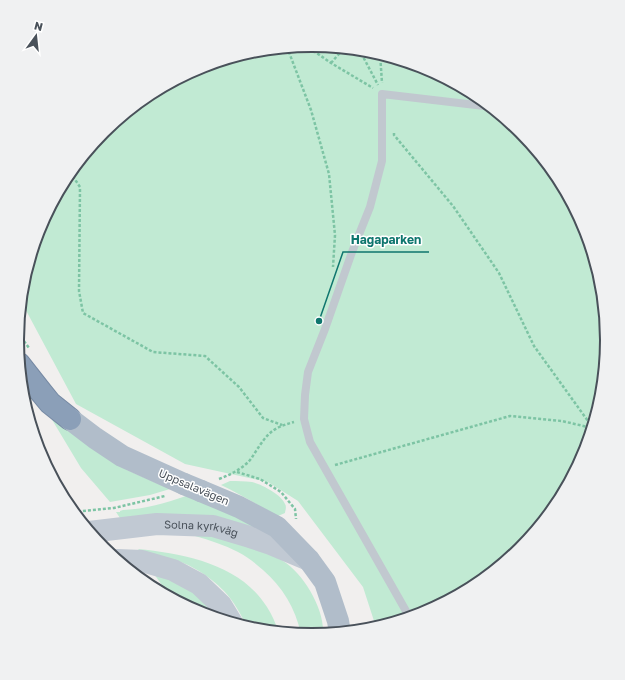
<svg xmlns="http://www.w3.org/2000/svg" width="625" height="680" viewBox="0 0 625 680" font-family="'Golos Text',sans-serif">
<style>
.green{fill:#c1ead3}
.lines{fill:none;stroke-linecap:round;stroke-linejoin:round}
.highway-casing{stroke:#778aa4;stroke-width:24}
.path{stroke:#7dc4a4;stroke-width:2.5;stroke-dasharray:3 2;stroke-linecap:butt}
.lane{stroke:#c1c8cf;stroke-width:8}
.secondary{stroke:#c1c9d3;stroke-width:22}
.primary{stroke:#b1bdca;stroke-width:22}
.highway{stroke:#8b9fb8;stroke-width:22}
.primary-bridge{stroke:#b1bdca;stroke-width:22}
.labels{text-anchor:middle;stroke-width:3;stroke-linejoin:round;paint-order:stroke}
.street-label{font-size:11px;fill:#49515a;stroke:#fff}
.rim{fill:none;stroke:#49515a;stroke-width:2}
.leader{fill:none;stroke:#0f766e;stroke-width:1.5}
.callout-dot{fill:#0f766e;stroke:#fff;stroke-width:1.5}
.callout-label{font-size:12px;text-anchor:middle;font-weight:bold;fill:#0f766e;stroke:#fff;stroke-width:3;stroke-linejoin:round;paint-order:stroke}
</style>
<rect width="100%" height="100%" fill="#f1efee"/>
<path class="green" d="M313 45 370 50 426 67 477 94 522 131 558 176 586 227 602 283 608 340 602 398 585 453 558 504 521 549 476 586 425 613 375 628V624L363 587 298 501 268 482 185 464 76 404 21 301 23 282 40 227 67 176 104 131 149 94 200 67 255 50Z
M48 413 127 470 170 489 150 495 110 502 81 468Z
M230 481C237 481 245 481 252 482 261 484 282 495 285 504 287 507 285 511 285 513L278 516C259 506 240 494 221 485Z
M186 496 210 504 267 533 120 518 116 512H120V511L123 510C145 509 166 503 186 496Z
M221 533C235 540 249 546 263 552 270 555 277 557 283 561 304 574 325 610 323 634L312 635 301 634C295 607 283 588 263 570 255 563 248 557 238 552 224 545 210 540 195 536Z
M138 549C185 554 240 564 267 607 272 615 276 623 278 632L255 630 248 628C241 615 234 601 224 591 211 577 189 563 171 559 161 556 151 554 141 552Z
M154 574 172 579 199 596 219 619 199 613 172 599Z"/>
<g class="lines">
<defs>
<path id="highway" d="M19 364 41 392 50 403 70 419"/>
</defs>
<use href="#highway" class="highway-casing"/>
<path class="path" d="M305 45 331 63 373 88
M287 47 311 110 329 174 335 235 333 267
M359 49 378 85
M380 53 382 83
M331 63 344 48
M394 133V135L453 206 499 273 534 346 593 428
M70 172 80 187 79 291 83 313 153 352 205 356 239 387 263 418 282 425
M18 333 29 348
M335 465 510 416 562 421 592 428
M237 472 260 479 281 492 295 509 296 519
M219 479C229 475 238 471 246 464 250 461 253 456 256 451 268 433 272 428 294 422
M73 512 114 508 165 496"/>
<path class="lane" d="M410 618 310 442 304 419 305 395 308 372 325 329 352 252 370 207 382 161V94L493 107"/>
<g class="secondary">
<path id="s1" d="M89 532 157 524 213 526 250 537 271 544 309 560"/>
<path d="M117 560 142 561 173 570 199 584 221 605 232 623"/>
</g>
<path class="primary" d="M70 419 95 438 122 456 184 484
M201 491 239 507 277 527 309 560 325 582 338 621 340 633"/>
<use href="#highway" class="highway"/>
<path class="primary-bridge" d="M184 484 201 491"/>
</g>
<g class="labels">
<g class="street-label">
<text transform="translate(194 487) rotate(23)" y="4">Uppsalavägen</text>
<text dy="4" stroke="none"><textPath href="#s1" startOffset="113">Solna kyrkväg</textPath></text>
</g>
</g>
<path d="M0 0H625V680H0ZM24 340a288 288 0 1 1 576 0a288 288 0 1 1-576 0Z" fill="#f0f1f2" fill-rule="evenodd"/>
<path class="rim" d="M24 340a288 288 0 1 1 576 0a288 288 0 1 1-576 0Z"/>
<path class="leader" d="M319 321L343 252H429"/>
<circle class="callout-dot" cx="319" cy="321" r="4"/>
<g class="callout-label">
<text x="386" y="244">Hagaparken</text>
</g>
<g transform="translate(36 36) rotate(15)" stroke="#ffffff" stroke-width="3" paint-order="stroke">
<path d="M0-3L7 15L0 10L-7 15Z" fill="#49515a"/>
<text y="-6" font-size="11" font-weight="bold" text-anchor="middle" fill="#49515a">N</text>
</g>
</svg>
